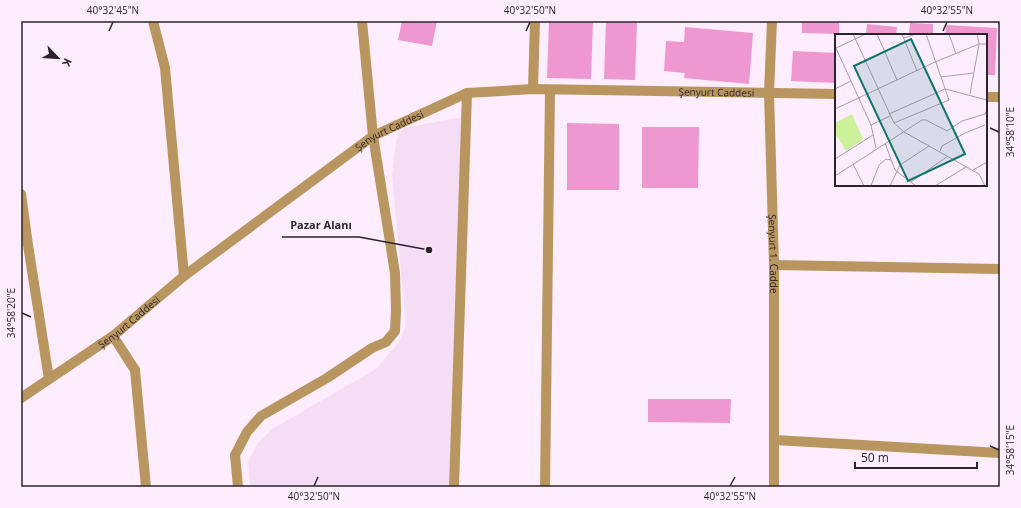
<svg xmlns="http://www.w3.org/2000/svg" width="1021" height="508" viewBox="0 0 1021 508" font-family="'Open Sans',sans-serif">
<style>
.built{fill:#f5def5}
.building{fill:#ef97d0}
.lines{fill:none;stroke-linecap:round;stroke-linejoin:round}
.minor{stroke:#b9965f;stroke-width:10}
.tertiary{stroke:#b9965f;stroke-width:10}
.ticks{fill:none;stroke:#2b252b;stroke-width:1.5}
.labels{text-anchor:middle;stroke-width:3;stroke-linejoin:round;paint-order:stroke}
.street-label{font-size:10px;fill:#2b252b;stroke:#feedfe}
.inset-road{fill:none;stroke:#aa9daa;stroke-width:1}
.view{fill:#0f766e;fill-opacity:0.15;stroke:#0f766e;stroke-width:2}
.inset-edge{fill:none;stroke:#2b252b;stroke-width:2}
.leader{fill:none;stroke:#2b252b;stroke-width:1.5}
.callout-dot{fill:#2b252b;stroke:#feedfe;stroke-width:1.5}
.callout-label{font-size:11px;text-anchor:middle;font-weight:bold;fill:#2b252b;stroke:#feedfe;stroke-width:3;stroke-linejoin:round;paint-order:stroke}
.neatline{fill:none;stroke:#2b252b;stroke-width:1.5}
.ticks-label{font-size:10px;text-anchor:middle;fill:#2b252b}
</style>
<rect width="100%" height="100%" fill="#feedfe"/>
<path class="built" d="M462 117 451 487H250L248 462 257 444 272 429 376 369 399 342 406 325 392 175 396 140 404 128Z"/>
<path class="building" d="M402 21H437L432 46 398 40Z
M549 21H593L591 79 547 78Z
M606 21 637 22 635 80 604 79Z
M802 21H839V34L802 33Z
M910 23 933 24V35H909Z
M867 24 897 27 896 35H866Z
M946 25 997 28 995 75H986V35H945Z
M685 27 753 33 749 84 684 78 685 73 664 71 666 41 684 42Z
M793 51 836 53V83L791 81Z
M567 123 619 124V190H567Z
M642 127H699L698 188H642Z
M648 399H731L730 423 648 422Z"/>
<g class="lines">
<g class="minor">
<path d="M153 21 165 68 184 276"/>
<path id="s1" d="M772 21 769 93 774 265V487"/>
<path d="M533 89 535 21"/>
<path d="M986 97H1000"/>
<path d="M21 194 28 245 49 379"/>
<path d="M774 265 1000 269"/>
<path d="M113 336 135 370 146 487"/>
<path id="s2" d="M21 398 113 336 184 276 373 136 467 93 533 89 836 94"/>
<path d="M775 440 1000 453"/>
<path d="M454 487 467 93"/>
<path d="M545 487 550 90"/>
</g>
<path class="tertiary" d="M238 487 235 455 247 432 261 416 327 378 372 348 386 342 395 331 396 310 395 273 373 136 362 21"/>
</g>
<path class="ticks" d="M109 31 113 22M526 31 530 22M943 31 947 22M990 128 999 132M22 313 31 317M990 446 999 450M314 486 318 477M730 486 735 477"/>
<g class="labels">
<g class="street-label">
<text dy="4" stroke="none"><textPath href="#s2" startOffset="792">Şenyurt Caddesi</textPath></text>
<text dy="4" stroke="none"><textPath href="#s2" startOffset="456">Şenyurt Caddesi</textPath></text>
<text dy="4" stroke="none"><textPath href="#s1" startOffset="233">Şenyurt 1. Cadde</textPath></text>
<text dy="4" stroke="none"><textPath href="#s2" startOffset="132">Şenyurt Caddesi</textPath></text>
</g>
</g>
<g transform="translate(835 34)">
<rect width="152" height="152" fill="#feedfe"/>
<path d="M17 80 28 105 11 117 0 99V89Z" fill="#ccf19b"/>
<path class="inset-road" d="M18 0 59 89 69 98 144 140 150 152M42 0 62 46M67 0 82 37M114 0 121 20M69 4 81 0M0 12 36 91 41 114M1 14 31 0M106 43 138 39M0 55 16 47M135 60 144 10 142 0M0 75 100 28 144 10H152M54 80 110 55 152 66M152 80V102M59 89 114 66 91 0M36 91 55 82M50 109 60 136 81 152M105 117 107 112 130 99 150 91M0 125 38 101M18 130 29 152M138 136 152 128M0 142 87 86H91L112 97 127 87 150 80 152 76M76 148 113 122M36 152 44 131 51 125 56 126M55 152 65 131 94 112M100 152 131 133"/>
<path class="view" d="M76 5 130 120 73 147 19 32Z"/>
<rect width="152" height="152" class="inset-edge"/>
</g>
<path class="leader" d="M429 250L359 237H282"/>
<circle class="callout-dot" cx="429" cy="250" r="4"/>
<g class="callout-label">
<text x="321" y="229">Pazar Alanı</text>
</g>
<rect width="1021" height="508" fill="none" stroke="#feedfe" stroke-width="44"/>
<g transform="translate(58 58) rotate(115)" stroke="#feedfe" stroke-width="3" paint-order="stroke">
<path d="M0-3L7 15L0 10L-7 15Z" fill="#2b252b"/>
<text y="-6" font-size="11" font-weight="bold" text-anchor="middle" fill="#2b252b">K</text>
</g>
<path d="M855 462v6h122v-6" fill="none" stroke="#2b252b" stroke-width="2"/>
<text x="861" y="462" font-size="12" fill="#2b252b" stroke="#feedfe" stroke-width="3" paint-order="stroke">50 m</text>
<rect x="22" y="22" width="977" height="464" class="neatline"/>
<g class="ticks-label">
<text x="113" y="14">40°32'45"N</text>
<text x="530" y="14">40°32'50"N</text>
<text x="947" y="14">40°32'55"N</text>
<text transform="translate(1010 132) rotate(-90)" y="4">34°58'10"E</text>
<text transform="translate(11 313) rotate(-90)" y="4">34°58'20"E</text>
<text transform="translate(1010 450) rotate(-90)" y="4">34°58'15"E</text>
<text x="314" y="500">40°32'50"N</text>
<text x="730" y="500">40°32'55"N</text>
</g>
</svg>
